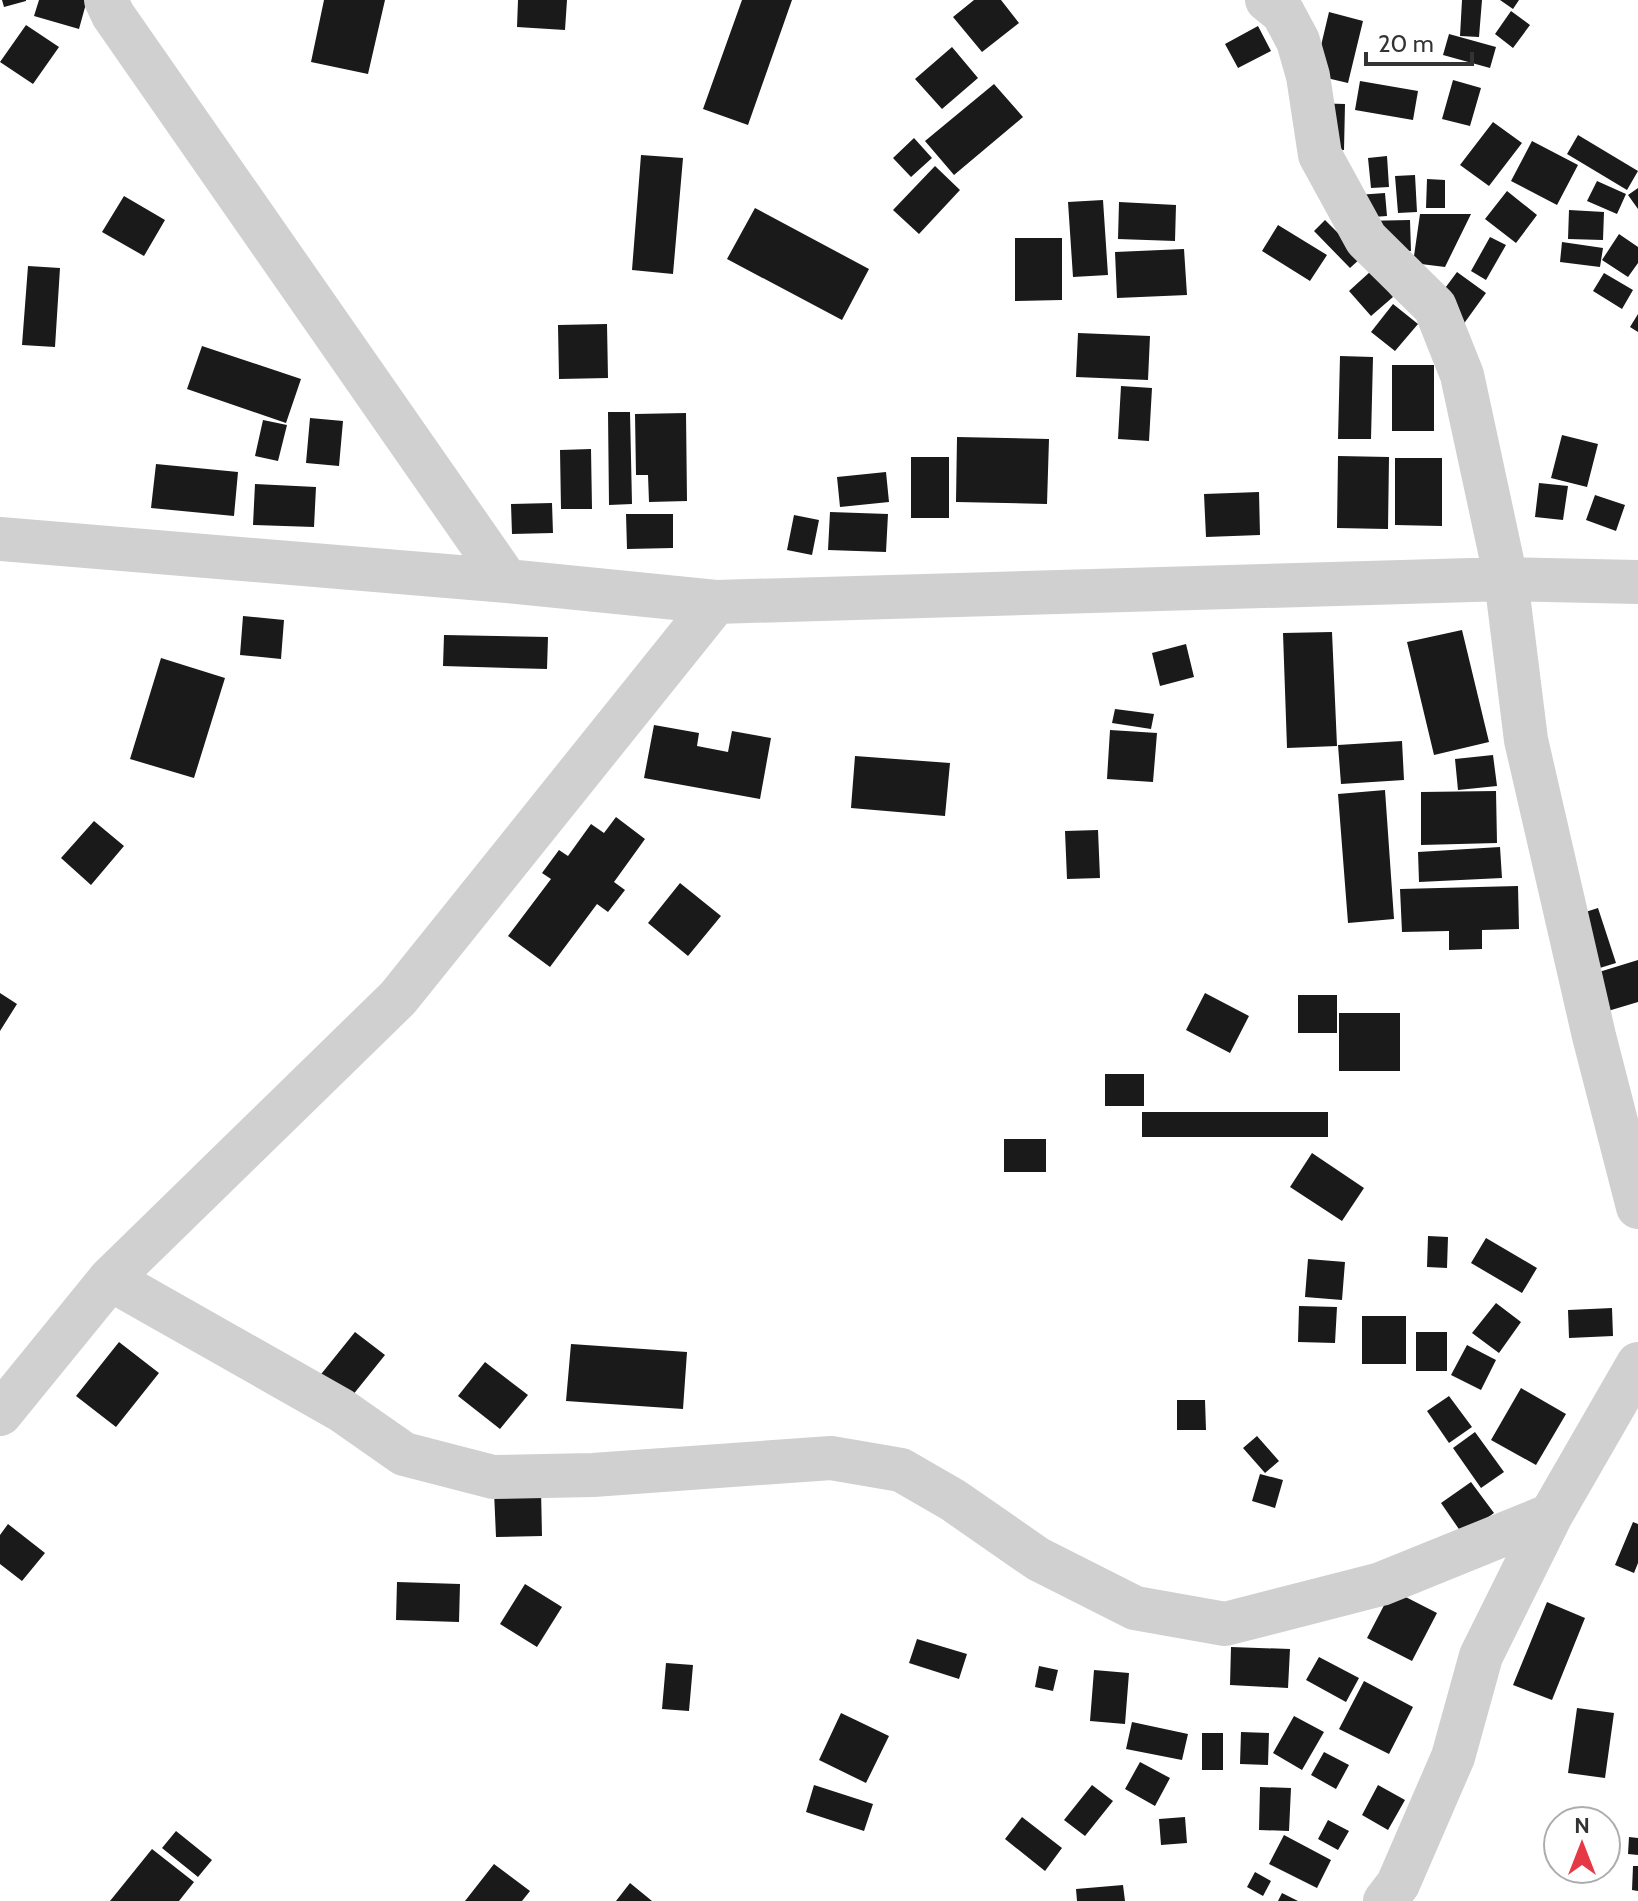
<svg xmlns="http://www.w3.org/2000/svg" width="1638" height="1901" viewBox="0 0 1638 1901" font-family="Cabin,sans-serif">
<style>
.building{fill:#1a1a1a}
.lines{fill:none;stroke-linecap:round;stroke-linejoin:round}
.minor{stroke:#d0d0d0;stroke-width:44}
</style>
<rect width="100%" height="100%" fill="#fff"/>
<path class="building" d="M2 0H26V1L4 7Z
M39 0H87L79 29 34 16Z
M324 0H385L368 74 311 62Z
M518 0H567L565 30 517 27Z
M742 0H792L748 125 703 109Z
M974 0H1001L1019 23 982 52 953 17Z
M1462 0H1482L1479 37 1460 36Z
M1500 0H1519L1513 9Z
M1511 11 1530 25 1513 48 1495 34Z
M1329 12 1363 21 1348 83 1314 75Z
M26 25 59 47 33 84 0 62Z
M1258 26 1271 51 1238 68 1225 44Z
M1449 34 1496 47 1490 68 1443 55Z
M952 47 978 78 942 109 915 79Z
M1453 80 1481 88 1470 126 1442 119Z
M1360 81 1418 91 1413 120 1355 110Z
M994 84 1023 117 954 175 925 141Z
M1311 103 1345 104 1344 150 1310 149Z
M1493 122 1522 143 1489 186 1460 165Z
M1578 135 1638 171 1627 190 1567 154Z
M914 138 932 158 911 177 893 158Z
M1532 141 1578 165 1557 205 1511 181Z
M641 155 683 158 673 274 632 270Z
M1387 156 1389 187 1371 188 1368 158Z
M935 166 960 190 919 234 893 210Z
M1415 175 1417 212 1398 213 1395 176Z
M1427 179 1445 180V208H1426Z
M1597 181 1626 194 1617 214 1587 201Z
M1638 188V209L1628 195Z
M1507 191 1537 215 1516 243 1485 219Z
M1385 193 1387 216 1359 218 1357 195Z
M124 196 165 220 144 256 102 232Z
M1103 200 1108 275 1073 277 1068 202Z
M1119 202 1176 205 1175 241 1118 239Z
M755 208 869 269 842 320 727 259Z
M1569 210 1604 212 1603 240 1568 239Z
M1420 214H1471L1445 267 1413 263Z
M1325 220 1362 257 1350 268 1314 231Z
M1410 220 1411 251 1362 252V221Z
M1278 225 1327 255 1310 281 1262 251Z
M1619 234 1638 247V263L1628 277 1602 260Z
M1490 237 1506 245 1486 280 1471 271Z
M1015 238H1062V300L1015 301Z
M1562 242 1603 248 1600 267 1560 262Z
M1184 249 1187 295 1117 298 1115 252Z
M28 266 60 268 55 347 22 345Z
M1371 271 1393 297 1371 316 1349 291Z
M1457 272 1486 293 1460 329 1431 307Z
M1604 273 1633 290 1622 309 1593 291Z
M1393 304 1418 324 1395 351 1371 332Z
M1638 314V332L1630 327Z
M607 324 608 378 559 379 558 325Z
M1078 333 1150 336 1148 380 1076 377Z
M202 346 301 379 286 423 187 389Z
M1340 356 1373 357 1371 439H1338Z
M1392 365H1434V431H1392Z
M1121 386 1152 388 1149 441 1118 439Z
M608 412H630L632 504 609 505Z
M686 413 687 501 649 502 648 475H636L635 414Z
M310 418 343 421 339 466 306 463Z
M263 420 287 425 278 461 255 456Z
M1562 435 1598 444 1587 487 1551 478Z
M957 437 1049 439 1047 504 956 502Z
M591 449 592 509H561L560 450Z
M1338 456 1389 457 1388 529 1337 528Z
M911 457H949V518H911Z
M1395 458H1442V526L1395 525Z
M156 464 238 472 234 516 151 508Z
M886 472 889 502 840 507 837 477Z
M1539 483 1568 486 1563 520 1535 517Z
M255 484 316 487 314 527 253 525Z
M1259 492 1260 535 1206 537 1204 494Z
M1595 495 1625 505 1616 531 1586 520Z
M552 503 553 533 512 534 511 504Z
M830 512 888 514 886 552 828 550Z
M626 514H673V548L627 549Z
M794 515 819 520 812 555 787 550Z
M243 616 284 620 281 659 240 655Z
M1462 630 1489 742 1434 755 1407 642Z
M1332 632 1337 746 1287 748 1283 633Z
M444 635 548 637 547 669 443 666Z
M1186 644 1194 677 1160 686 1152 653Z
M161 658 225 678 194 778 130 759Z
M1115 709 1154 714 1151 729 1112 723Z
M654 725 699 733 697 746 728 752 732 731 771 738 760 799 644 778Z
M1110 730 1157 733 1153 782 1107 779Z
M1402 741 1404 780 1341 784 1338 745Z
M1493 755 1497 786 1458 790 1455 759Z
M855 756 950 763 945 816 851 808Z
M1385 790 1394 919 1348 923 1338 794Z
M1496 791 1497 843 1421 845V792Z
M616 817 645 839 614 882 625 890 608 912 597 904 550 967 508 936 551 879 542 873 559 850 568 856 591 824 604 833Z
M94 821 124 846 91 885 61 858Z
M1098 830 1100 878 1067 879 1065 831Z
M1500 847 1502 878 1419 882 1418 852Z
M680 883 721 916 688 956 648 923Z
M1518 886 1519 929 1482 930V949L1449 950V931L1402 932 1400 889Z
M1598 908 1616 963 1590 971 1573 916Z
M1638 960V1002L1598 1014 1586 976Z
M0 993 17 1004 0 1031Z
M1205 993 1249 1016 1230 1053 1186 1030Z
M1298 995H1337V1033H1298Z
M1339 1013H1400V1071H1339Z
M1105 1074H1144V1106H1105Z
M1142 1112H1328V1137H1142Z
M1004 1139H1046V1172H1004Z
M1312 1153 1364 1188 1342 1221 1290 1187Z
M1428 1236 1448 1237 1447 1268 1427 1267Z
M1486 1238 1537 1268 1522 1293 1471 1263Z
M1308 1259 1345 1262 1342 1300 1305 1297Z
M1496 1303 1521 1322 1499 1353 1472 1333Z
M1299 1306 1337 1307 1335 1343 1298 1342Z
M1612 1308 1613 1336 1569 1338 1568 1310Z
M1362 1316H1406V1364H1362Z
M355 1332 385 1355 348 1401 318 1378Z
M1416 1332H1447V1371H1416Z
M119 1342 159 1373 116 1427 76 1396Z
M571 1344 687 1352 683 1409 566 1401Z
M1467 1345 1496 1360 1481 1390 1451 1375Z
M485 1362 528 1395 500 1429 458 1396Z
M1521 1388 1566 1414 1536 1465 1491 1440Z
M1449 1396 1472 1427 1449 1443 1427 1411Z
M1177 1400H1205L1206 1430H1177Z
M1475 1432 1504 1472 1481 1488 1453 1448Z
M1257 1436 1279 1461 1265 1473 1243 1448Z
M1260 1474 1283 1480 1275 1508 1252 1501Z
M1471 1482 1494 1513 1463 1535 1441 1503Z
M541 1490 542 1536 496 1537 494 1491Z
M1633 1522 1638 1524V1563L1634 1573 1615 1565Z
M8 1524 45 1553 22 1581 0 1564V1535Z
M397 1582 460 1584 459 1622 396 1620Z
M525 1584 562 1607 537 1647 500 1624Z
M1392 1590 1437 1613 1412 1661 1367 1638Z
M1547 1602 1585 1618 1552 1700 1513 1685Z
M917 1639 967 1654 959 1679 909 1663Z
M1231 1647 1290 1649 1288 1688 1230 1685Z
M1319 1657 1359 1678 1346 1702 1306 1680Z
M666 1663 693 1665 689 1711 662 1709Z
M1039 1666 1058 1670 1053 1691 1035 1687Z
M1094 1670 1129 1673 1125 1724 1090 1721Z
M1364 1681 1413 1707 1389 1754 1339 1729Z
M1577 1708 1614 1713 1605 1778 1568 1773Z
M841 1713 889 1736 866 1783 819 1760Z
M1294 1716 1324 1732 1302 1770 1273 1753Z
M1132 1722 1188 1734 1182 1760 1126 1749Z
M1241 1732 1269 1733 1268 1765 1240 1764Z
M1202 1733H1223V1770H1202Z
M1324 1752 1349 1765 1336 1789 1311 1775Z
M1140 1762 1170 1778 1155 1806 1125 1789Z
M814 1785 873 1804 864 1831 806 1812Z
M1092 1785 1113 1801 1085 1836 1064 1820Z
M1378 1785 1405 1800 1388 1830 1362 1815Z
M1260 1787 1291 1788 1289 1831 1259 1830Z
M1022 1817 1062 1848 1045 1871 1005 1839Z
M1185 1817 1187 1843 1161 1845 1159 1819Z
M1328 1820 1349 1831 1338 1850 1318 1839Z
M176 1831 212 1860 198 1877 162 1848Z
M1284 1835 1331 1860 1317 1888 1269 1864Z
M1629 1837 1638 1838V1855L1628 1854Z
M152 1849 194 1882 179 1901H110Z
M494 1864 530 1891 522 1901H465Z
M1633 1866H1638V1891L1632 1890Z
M1255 1872 1271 1881 1263 1896 1247 1887Z
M630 1883 652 1901H616Z
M1123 1885 1125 1901H1077L1076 1889Z
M1282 1893 1298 1901H1278Z"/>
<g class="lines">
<path class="minor" d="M106 0 113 15 507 581
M1267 0 1283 13 1298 41 1308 76 1320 155 1366 239 1435 307 1462 375 1506 579 1526 740 1594 1036 1638 1207
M0 539 507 581 716 602 1506 579 1638 582
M110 1279 341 1410 404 1454 493 1477 593 1475 831 1458 901 1470 953 1500 1038 1559 1135 1608 1225 1624 1381 1584 1551 1515
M0 1414 110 1279 398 998 716 602
M1385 1901 1398 1884 1453 1757 1481 1656 1551 1515 1638 1364"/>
</g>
<g transform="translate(1582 1845)"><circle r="38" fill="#ffffff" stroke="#adadad" stroke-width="2"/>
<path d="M0-6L14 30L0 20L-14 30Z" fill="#e63946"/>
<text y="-12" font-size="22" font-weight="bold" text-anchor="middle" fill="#333333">N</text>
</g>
<path d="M1366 52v12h106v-12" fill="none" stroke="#333333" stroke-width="4"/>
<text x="1378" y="52" font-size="24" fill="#333333" stroke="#ffffff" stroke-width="6" paint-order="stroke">20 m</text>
</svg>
